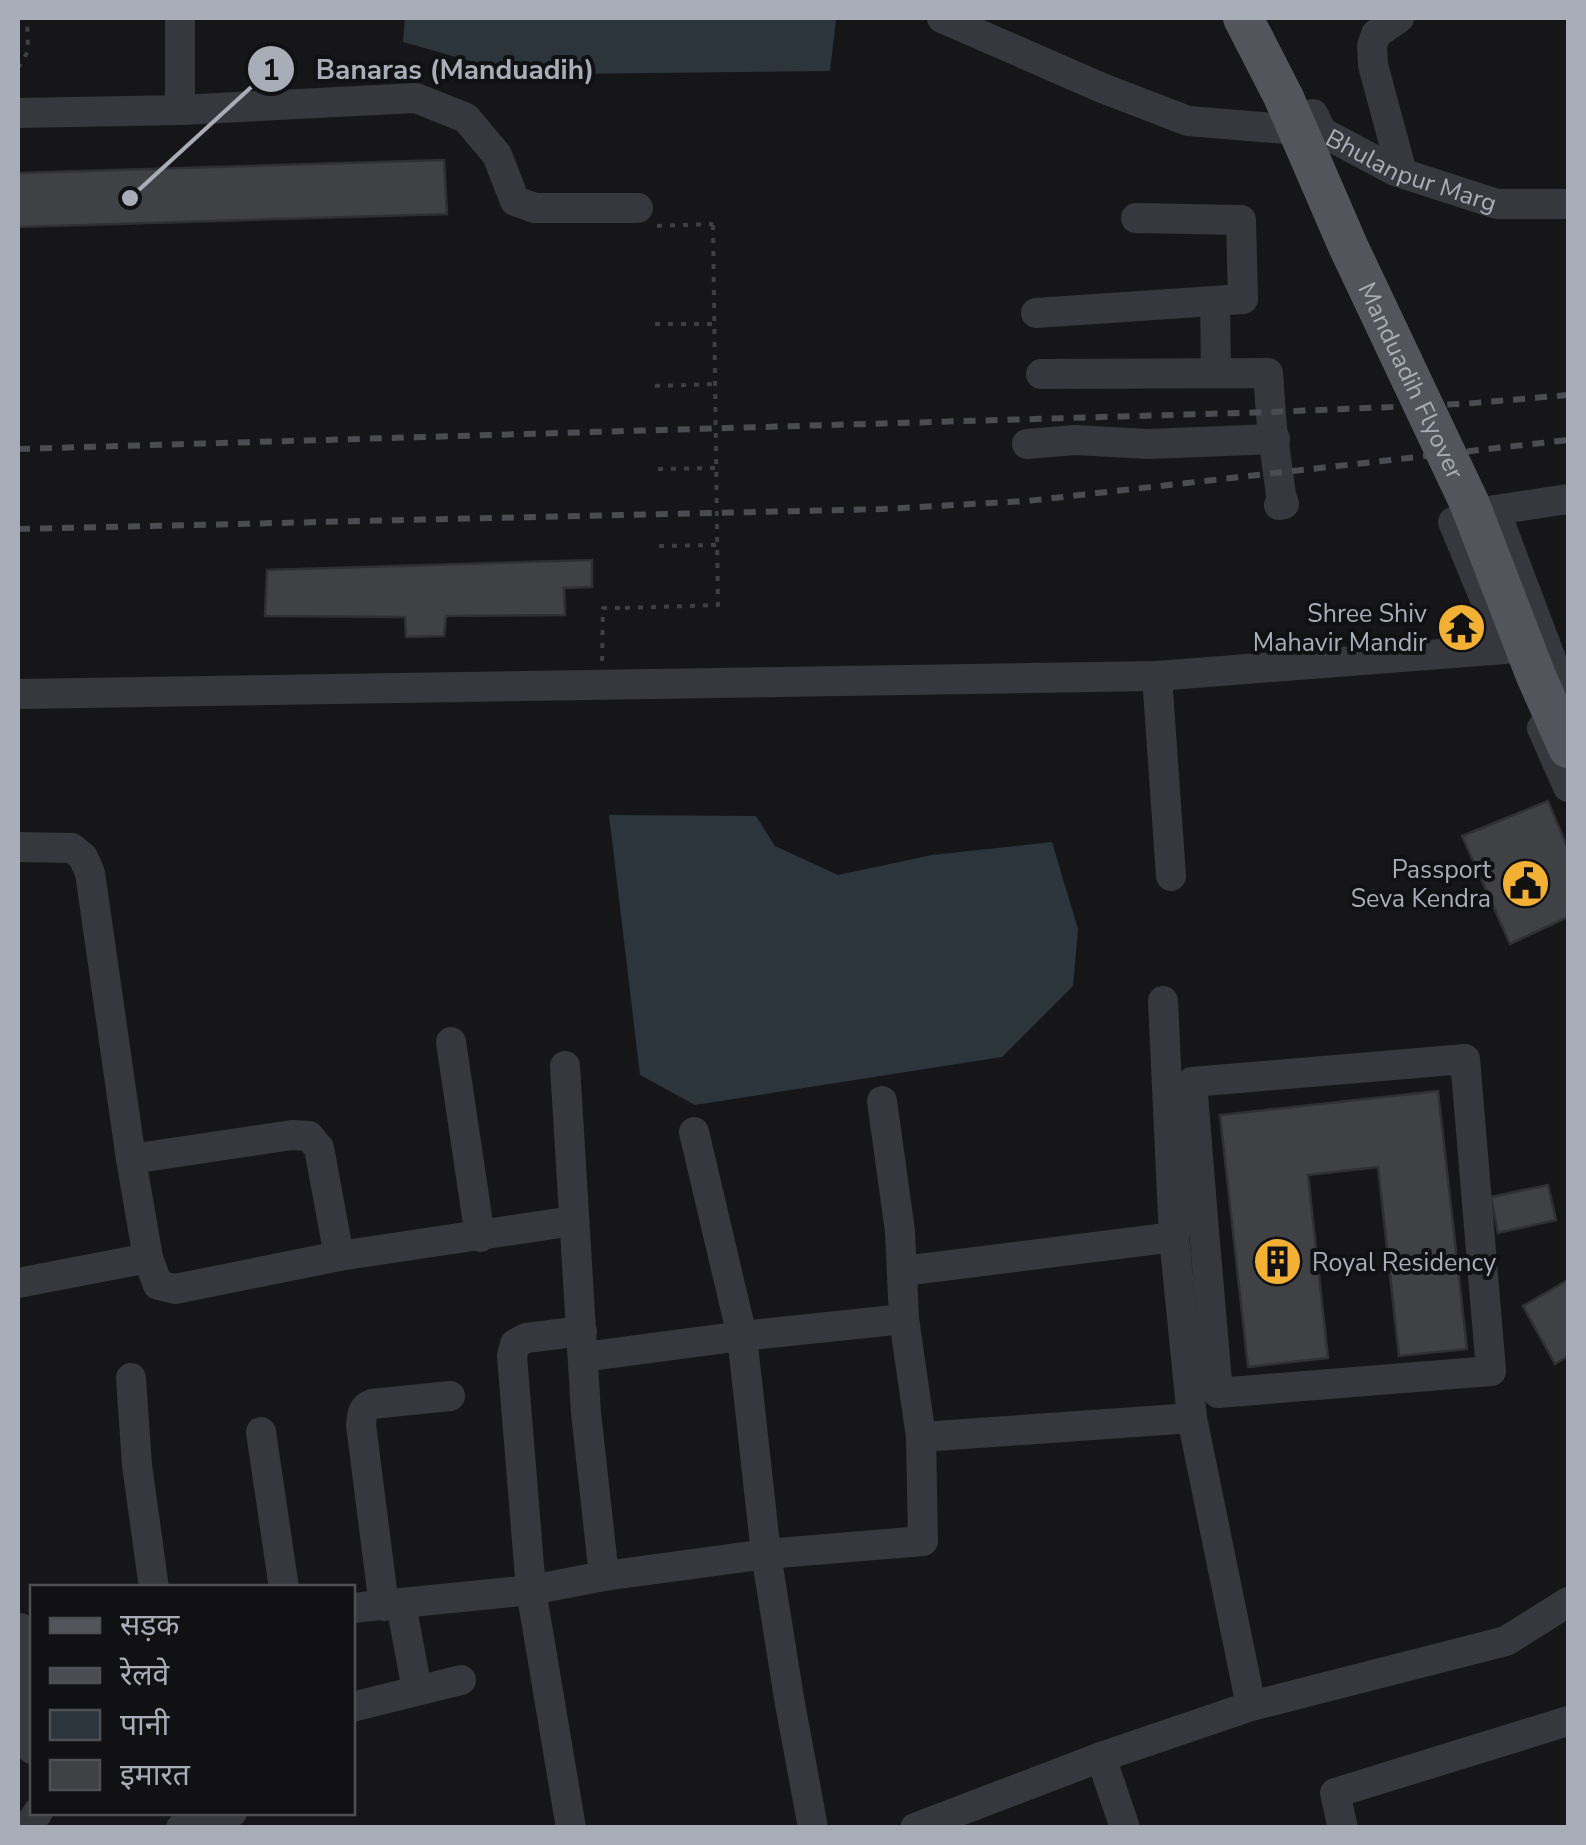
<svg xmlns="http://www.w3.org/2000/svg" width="1586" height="1845" viewBox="0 0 1586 1845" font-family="'Nunito Sans','Noto Sans Devanagari',sans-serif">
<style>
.water{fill:#2c353c}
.building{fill:#404145;stroke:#303034;stroke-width:2.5}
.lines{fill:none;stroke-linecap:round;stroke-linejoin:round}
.path{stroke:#3d3f44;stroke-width:4;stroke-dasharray:5 8;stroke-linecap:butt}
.minor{stroke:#37383d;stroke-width:30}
.major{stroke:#53555c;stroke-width:40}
.rail{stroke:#4a4c52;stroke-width:6;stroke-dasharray:12 10;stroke-linecap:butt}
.path-bridge{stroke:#3d3f44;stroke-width:4;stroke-dasharray:5 8;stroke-linecap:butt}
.major-bridge{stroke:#53555c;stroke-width:40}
.labels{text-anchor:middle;stroke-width:8;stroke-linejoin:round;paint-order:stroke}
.street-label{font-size:25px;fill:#a8adb8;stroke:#111113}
.poi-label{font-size:25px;fill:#a8adb8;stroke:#111113;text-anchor:end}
.leader{fill:none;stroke:#a8adb8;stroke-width:4}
.callout-dot{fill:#a8adb8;stroke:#111113;stroke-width:4}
.mark-label{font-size:30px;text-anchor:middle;font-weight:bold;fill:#111}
.callout-label{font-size:28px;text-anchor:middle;font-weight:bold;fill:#a8adb8;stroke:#111113;stroke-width:8;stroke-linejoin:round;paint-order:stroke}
</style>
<rect width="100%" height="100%" fill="#161618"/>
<path class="water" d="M405 18H808L836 20 830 71 567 74 474 62 403 42Z
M609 815 756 816 775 846 838 875 932 855 1052 842 1078 929 1073 986 1002 1057 695 1105 640 1075Z"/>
<path class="building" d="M444 160 447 214 18 227V173Z
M592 560V587L564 588 565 615 446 616 444 636 406 637 405 617 265 616 267 570Z
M1548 801 1568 849V917L1510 944 1462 836Z
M1438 1091 1467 1349 1399 1356 1378 1167 1308 1175 1328 1358 1248 1367 1220 1115Z
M1548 1185 1556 1220 1498 1233 1491 1197Z
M1568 1280V1356L1555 1364 1523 1306Z"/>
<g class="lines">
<path class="path" d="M18 68 28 51 27 18
M657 226 713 224
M655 324H714
M655 386 715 384
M658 469 716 468
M659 546 717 545
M602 661 603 608H625"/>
<g class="minor">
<path d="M942 18 1102 88 1188 121 1322 132"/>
<path d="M1399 18 1376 34 1372 46 1373 65 1402 173"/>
<path d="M180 110 416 98 466 118 497 155 515 201 535 208H638"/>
<path d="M18 113 180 110V18"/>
<path id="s1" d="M1313 114 1322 132 1395 171 1497 204H1568"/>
<path d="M1215 301 1216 373"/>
<path d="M1036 313 1243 299 1241 220 1136 218"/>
<path d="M1041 374 1268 373 1272 428 1281 495 1284 504 1279 505"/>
<path d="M1027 444 1075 440 1148 444 1275 439"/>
<path d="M1495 510 1568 704"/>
<path d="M1504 645 1453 522 1495 510 1568 499"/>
<path d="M1157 676 1171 876"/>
<path d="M18 694 1157 676 1505 649 1545 642"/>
<path d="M1542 728 1568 787"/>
<path d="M18 847 72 848 83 857 90 873 131 1159 148 1258 158 1285 175 1289 339 1256 573 1221"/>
<path d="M451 1042 480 1237"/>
<path d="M565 1066 586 1413 604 1576"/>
<path d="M694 1132 742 1336 766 1554 789 1698 813 1828"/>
<path d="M131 1159 292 1135 309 1136 319 1148 339 1256"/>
<path d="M1174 1223 1203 1219 1192 1082 1465 1059 1491 1371 1218 1393 1203 1219"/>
<path d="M903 1271 1174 1237"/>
<path d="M18 1283 148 1258"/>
<path d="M583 1357 742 1336 904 1319"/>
<path d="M131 1378 137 1465 154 1588"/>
<path d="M1192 1418 1251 1706"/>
<path d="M261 1432 284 1588"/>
<path d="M921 1437 1192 1418 1174 1237 1163 1001"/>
<path d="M401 1604 417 1690"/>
<path d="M384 1606 361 1425C362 1414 362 1408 372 1404L450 1396"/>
<path d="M352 1608 531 1590 604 1576 766 1554 923 1541 921 1437 904 1319 900 1231 882 1101"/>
<path d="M20 1628 18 1679 32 1749"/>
<path d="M352 1707 461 1680"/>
<path d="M1101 1757 1125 1828"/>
<path d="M23 1828 30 1824 38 1812"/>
<path d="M181 1828 232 1812"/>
<path d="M571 1828 531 1590 512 1356 515 1344 526 1338 582 1331"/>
<path d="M915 1828 1101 1757 1251 1706 1506 1641 1568 1602"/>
<path d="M1343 1828 1335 1793 1568 1721"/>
</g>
<path class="major" d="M1243 18 1284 98"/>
<path class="rail" d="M18 449 1271 412 1462 404 1568 395
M18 529 882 509 1027 501 1568 440"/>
<path class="path-bridge" d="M625 608 718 605 713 224"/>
<path class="major-bridge" id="s2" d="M1284 98 1348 246 1469 502 1536 676 1568 748"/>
</g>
<defs>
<symbol id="temple-disc" viewBox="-11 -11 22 22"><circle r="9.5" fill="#f2b134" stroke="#111113"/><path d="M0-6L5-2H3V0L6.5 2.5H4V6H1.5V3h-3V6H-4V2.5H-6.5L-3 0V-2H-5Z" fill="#111"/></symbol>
<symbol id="civic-disc" viewBox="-11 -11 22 22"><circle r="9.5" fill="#f2b134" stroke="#111113"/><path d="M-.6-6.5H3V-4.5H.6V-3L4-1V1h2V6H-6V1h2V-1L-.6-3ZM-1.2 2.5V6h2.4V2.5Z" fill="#111"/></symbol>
<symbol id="building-disc" viewBox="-11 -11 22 22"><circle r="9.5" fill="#f2b134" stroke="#111113"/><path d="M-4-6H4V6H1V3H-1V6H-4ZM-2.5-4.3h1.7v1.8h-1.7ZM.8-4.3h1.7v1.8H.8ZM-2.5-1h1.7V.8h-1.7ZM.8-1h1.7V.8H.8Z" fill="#111"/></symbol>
</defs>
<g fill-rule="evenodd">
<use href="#temple-disc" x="1434" y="600" width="55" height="55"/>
<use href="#civic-disc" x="1498" y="856" width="55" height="55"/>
<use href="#building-disc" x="1250" y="1234" width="55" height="55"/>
</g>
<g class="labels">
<g class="street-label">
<text dy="9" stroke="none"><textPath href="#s1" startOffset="118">Bhulanpur Marg</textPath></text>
<text dy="9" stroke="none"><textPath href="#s2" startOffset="310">Manduadih Flyover</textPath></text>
</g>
<g class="poi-label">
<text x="1427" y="622">Shree Shiv<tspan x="1427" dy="29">Mahavir Mandir</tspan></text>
<text x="1491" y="878">Passport<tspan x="1491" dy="29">Seva Kendra</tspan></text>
<text x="1312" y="1271" text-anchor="start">Royal Residency</text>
</g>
</g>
<path class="leader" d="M130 198L271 69"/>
<g class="callout-dot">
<circle cx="130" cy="198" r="10"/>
<circle cx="271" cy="69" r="25"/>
</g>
<g class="mark-label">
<text x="271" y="80">1</text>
</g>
<g class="callout-label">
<text x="455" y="79">Banaras (Manduadih)</text>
</g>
<rect width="1586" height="1845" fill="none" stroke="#a8adb8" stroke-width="40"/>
<rect x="30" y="1585" width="325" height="230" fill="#111113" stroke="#4d4f55" stroke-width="2.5"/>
<rect x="50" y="1618" width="50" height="15" fill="#53555c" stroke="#4d4f55" stroke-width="2.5"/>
<text x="120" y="1635" font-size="30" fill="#a8adb8">सड़क</text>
<rect x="50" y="1668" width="50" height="15" fill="#4a4c52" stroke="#4d4f55" stroke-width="2.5"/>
<text x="120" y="1685" font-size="30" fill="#a8adb8">रेलवे</text>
<rect x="50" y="1710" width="50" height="30" fill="#2c353c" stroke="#4d4f55" stroke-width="2.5"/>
<text x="120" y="1735" font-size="30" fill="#a8adb8">पानी</text>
<rect x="50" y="1760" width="50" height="30" fill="#404145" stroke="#4d4f55" stroke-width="2.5"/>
<text x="120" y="1785" font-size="30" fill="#a8adb8">इमारत</text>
</svg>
